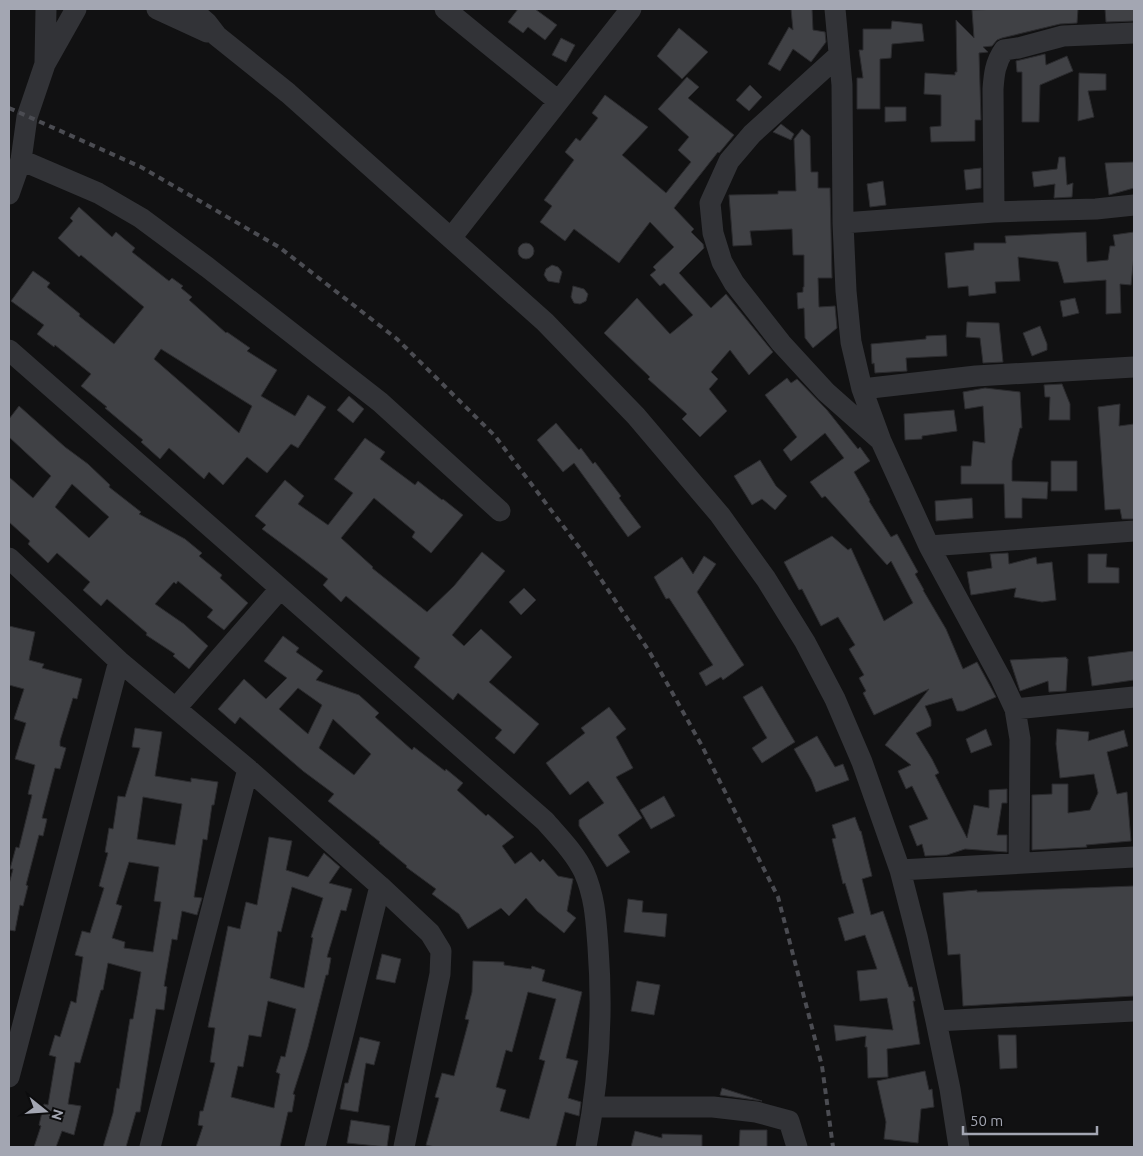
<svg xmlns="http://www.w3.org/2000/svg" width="1143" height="1156" viewBox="0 0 1143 1156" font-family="Ubuntu,sans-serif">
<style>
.building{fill:#404145;stroke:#2b2b2e;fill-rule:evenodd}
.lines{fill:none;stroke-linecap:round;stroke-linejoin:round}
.street{stroke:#323337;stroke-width:21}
.rail{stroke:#4b4c52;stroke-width:4;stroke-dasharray:6 5;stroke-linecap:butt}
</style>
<rect width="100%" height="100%" fill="#111112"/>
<path class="building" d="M518 9H535L557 25 545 40 528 27 523 33 508 22Z
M791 9H812L813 30 825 32 826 42 811 62 793 49 780 71 768 64 789 27 793 30Z
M1001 9H1078L1077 23 1060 24 1002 38 997 40 992 46 983 47 988 52 979 53 981 120H975V141L931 142 930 127 941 126V95L924 94 925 73 955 75V72H957L956 20 974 38 972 10Z
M1105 9H1134V21L1106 22Z
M892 21 922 24 924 41 892 44 891 58 880 59V109H857V78H863L859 50H863V29H891Z
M679 28 708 52 682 79 657 56Z
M561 38 575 45 566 62 552 55Z
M1045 54 1046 65 1067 56 1073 71 1040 85 1039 122H1022V72H1017L1016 61Z
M1079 73 1106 74V90L1088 91 1094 117 1078 121Z
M687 77 699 87 688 98 734 135 719 153 718 152 674 208 694 229 691 232 703 244 704 248 679 273 711 308 726 294 773 352 749 375 730 350 711 372 718 379 709 389 727 411 700 437 682 419 687 414 648 379 650 377 604 333 637 298 670 334 693 315 664 283 660 286 650 275 656 270 653 267 674 247 650 222 619 263 574 229 565 241 540 222 552 206 544 200 574 160 565 152 576 138 580 141 598 118 592 113 605 95 648 127 622 155 666 193 691 162 678 150 689 137 658 109Z
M750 85 762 97 749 111 736 100Z
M885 107H906V121L885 122Z
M781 124 794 134 791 140 773 132Z
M802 129 810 136 811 172H818V188H830L832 278H818L819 307 835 306 837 328 813 348 805 338 804 308 798 309 797 293 803 292V287H804V255H793L792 229 750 231 752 245 733 246 729 195 778 194V191H796L794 139Z
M1059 157H1065L1067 185 1073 183 1072 197 1054 198 1055 184 1034 187 1032 172 1057 169Z
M1134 162V188L1109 195 1105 163Z
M981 168V188L966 190 964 170Z
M883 181 886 205 870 207 867 184Z
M79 207 112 237 116 232 123 238 135 248 132 252 169 281 172 278 183 286 181 288 192 297 189 300 226 333 227 332 250 348 247 351 277 370 261 396 295 416 308 395 326 407 298 448 291 444 267 473 247 457 223 485 209 472 204 479 169 448 160 459 141 442 143 440 105 408 107 407 81 386 91 374 55 345 54 347 37 334 44 325 11 301 33 271 50 283 47 287 80 314 79 316 114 344 144 307 81 255 79 257 58 238 73 221 70 218ZM161 349 252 406 239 433 154 359Z
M1086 232 1087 262 1108 260 1110 246H1115L1113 235 1134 232V255L1131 285 1120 284 1121 313 1106 314V280L1064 283 1058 262 1018 257 1020 281 995 282 996 293 969 296 968 286 948 288 945 253 974 250V243H1006L1005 236Z
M518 251a8 8 0 1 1 16 0a8 8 0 1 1-16 0Z
M552 265 558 267 562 272 559 283 548 281 544 275 546 269Z
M573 286 584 289 588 294 586 301 580 304 574 303 571 297Z
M1075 298 1079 313 1063 317 1060 301Z
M967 322 999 323 1003 362 983 363 980 338 966 337Z
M1040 326 1047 344V350L1032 356 1023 333Z
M946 335 947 356 906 358 907 371 875 373 874 363 872 364 871 344 926 339V336Z
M787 378 791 383 797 379 827 410 858 449 860 447 870 461 854 472 870 500 869 501 891 537 897 534 918 572 915 574 924 590H923L946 629 963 669 977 662 996 697 963 711H957L952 698 925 706 931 720V726L916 733 932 759 939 773 935 775 967 838 974 805 989 808V790L1007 789V803H1002L997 835H1007V852L965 849 947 855 925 856 922 844 917 846 909 826 928 819 912 786 906 789 898 771 911 765 885 745 929 689 874 715 863 693 866 691 859 678 864 675 849 649 855 645 838 617 821 626 802 589 799 590 784 562 832 536 848 550 851 548 884 621 913 603 891 561 887 565 825 496 822 498 810 482 844 458 825 433 791 461 783 450 797 437 765 395Z
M1062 384 1070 404V420H1049L1050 397H1045L1044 385Z
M985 388 1020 392 1022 428H1020L1012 461V481L1048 482 1047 499 1022 498V518H1005L1004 484H961V466H971L973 441 985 443 983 406 965 409 963 392Z
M349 396 364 409 353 423 337 410Z
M1120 404 1119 426 1134 424V519H1122L1120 509 1105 510 1098 407Z
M19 406 65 447 88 464 110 485 109 487 141 512 139 514 185 539 202 553 199 556 222 575 220 578 248 603 224 630 207 617 213 610 178 581 176 584 174 582 155 604 184 624 208 646 189 669 173 656 175 654 146 635 147 633 107 599 101 606 83 590 90 582 57 553 48 563 28 544 30 541 9 522V477L33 498 51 476 9 437V419ZM72 484 109 517 89 538 55 507Z
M954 410 957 431 922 436V439L905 440 904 414Z
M556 423 579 450 581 448 593 464 595 462 621 496 619 498 641 527 628 537 574 463 563 472 537 440Z
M365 438 385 452 380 459 415 485 418 481 442 500 443 499 463 515 431 553 412 537 415 532 374 498 341 538 373 567 372 568 427 612 454 586 482 552 505 571 452 635 464 646 481 629 512 657 489 682 539 724 514 754 495 738 502 730 458 693 453 700 414 667 420 658 346 596 341 602 323 585 328 579 301 558 262 529 266 525 255 516 285 480 304 496 298 504 328 525 353 493 334 479Z
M760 460 776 486 787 496 775 510 762 499 752 505 734 476Z
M1051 461H1077V491H1051Z
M972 498 973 518 936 521 935 501Z
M1008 553 1009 564 1036 557 1037 564 1052 562 1056 600 1042 602 1014 597 1016 588 971 595 967 572 992 568 990 554Z
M1088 554H1107L1106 567 1119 568V583H1088Z
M704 556 716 564 697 592 744 665 723 680 721 677 706 686 699 673 713 665 669 598 666 599 654 577 682 557 693 574Z
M524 588 536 600 521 615 509 602Z
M9 626 35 632 29 660 44 664 42 668 82 679 77 699 73 698 60 741V746L66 748 60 769 55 768 42 818 47 819 43 836 39 835 26 885 28 886 23 906 20 905 15 931 9 930V884L13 869H10L16 847 19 848 32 795 28 794 35 765 15 759 26 723 14 719 24 689 9 685Z
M283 636 299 648 296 652 323 671 316 680 359 695 379 713 375 717 412 750 414 747 445 771 446 769 463 783 457 790 486 816 488 814 514 837 502 846 515 864 531 852 540 862 543 859 558 876 573 879 567 911 576 918 564 933 537 911 526 898 509 916 501 908 468 929 459 914 432 894 436 889 406 867 407 866 379 843 380 842 328 801 334 794 303 771 240 717 235 724 218 709 244 679 266 699 287 678 264 661ZM298 688 322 705 308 734 279 709ZM333 719 371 754 354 775 319 748Z
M1134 651V680L1092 686 1088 657Z
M1066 657 1067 659H1068L1066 691 1049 692 1048 681 1020 691 1010 660Z
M762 686 795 742 762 763 752 748 767 738 743 697Z
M609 707 626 729 616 737 633 768 616 777 642 818 618 835 630 852 607 867 579 826V820L604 803 588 781 570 795 546 763 585 733 581 728Z
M135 728 162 732 155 776 191 782V778L218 782 214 805H212L207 840 203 839 194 897 202 898 197 915 182 911 177 940 172 939 164 986 167 987 164 1010 156 1009 140 1112H136L126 1147H103L113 1113 117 1088 119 1089 130 1019H133L141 972 108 963 103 990H101L80 1063 75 1062 68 1104 81 1106 74 1135 62 1131 56 1147H34L41 1126 39 1125 44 1104 48 1105 56 1057 49 1055 55 1035 60 1037 71 1001 76 1003 83 957 75 955 82 931 90 933 104 888 99 886 108 853 105 852 109 828 113 829 118 796 125 797 140 748 132 747ZM143 797 182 804 175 845 137 839ZM129 862 159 867 154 901 161 902 153 952 124 948 125 942 112 938 122 906 116 904Z
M986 729 992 745 971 753 966 739Z
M1057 729 1089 732 1088 741 1124 730 1128 746 1107 752 1117 794 1127 792 1131 841 1086 845 1087 847 1032 850V795L1052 794V784H1068V813L1090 810 1098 793 1094 774 1060 778 1056 744Z
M817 736 835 767 843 764 849 780 816 792 811 779 794 749Z
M664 796 675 816 651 829 640 810Z
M855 817 860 831H861L872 876 862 879 871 915 883 911 909 987H912L915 1001H913L920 1044 887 1049 888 1077 868 1078 867 1047H865L866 1036 836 1041 834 1025 893 1030 887 998 860 1001 857 971 877 969 865 935 845 941 838 918 854 913 845 883 843 884 832 839 836 838 832 825Z
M269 837 292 841 286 870 308 877 324 853 340 867 329 883 352 889 346 911 341 910 327 957 331 958 328 975H326L308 1047 293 1094 295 1095 292 1112H288L280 1147H196L203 1126 198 1125 200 1111H203L215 1063 210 1062 215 1028 208 1027 228 926 240 929 246 902 257 905ZM292 887 323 898 311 937 313 938 304 988 270 978 278 931 281 932ZM268 1001 296 1009 285 1057 281 1056 276 1072 280 1074 274 1108 231 1097 238 1066 243 1067 249 1035 261 1037Z
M1134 886V996L963 1006 960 954 948 955 943 893 977 890V892Z
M628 899 643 901 642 912 667 914 665 937 624 932Z
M382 954 401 959 395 983 376 979Z
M473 961 504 962V965L531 969 532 966 545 970 542 981 582 992 566 1058 578 1061 568 1098 581 1102 579 1116 565 1112 556 1147H435L426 1145 439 1098 435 1097 442 1073 454 1076 469 1020 465 1019 472 992ZM528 992 556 999 539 1059 545 1061 529 1119 500 1111 506 1090 496 1087 506 1050 512 1052Z
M637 981 660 985 654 1015 631 1011Z
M998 1035H1016L1017 1068 1000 1069Z
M360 1037 380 1042 374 1065 366 1063 358 1112 340 1109 345 1083H348Z
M925 1071 929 1090 932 1089 934 1107 921 1109 918 1143 884 1139 886 1122 877 1081Z
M722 1088 762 1101 720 1095Z
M351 1120 390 1126 387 1147 347 1143Z
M740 1130H767V1147H739Z
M635 1131 662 1138V1134L702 1135V1147H631Z"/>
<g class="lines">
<path class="street" d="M157 9 207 32
M191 9 207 23 217 36 288 93 545 322 636 416 720 515 766 579 805 642 835 699 862 762 900 870 917 936 936 1021 950 1089 959 1147
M445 9 558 101
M835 9 842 85 843 223 846 291 851 342 862 389 881 441 929 546 1001 679 1015 709 1020 739 1019 863
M839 55 752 134 729 161 710 203 713 233 722 262 734 283 781 343 826 392 879 439
M45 62 46 9
M21 160 98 193 141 218 207 267 380 402 500 511
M9 194 21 160 27 117 45 64 76 9
M994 212 1096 209 1134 205
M843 223 994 212 993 89C994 75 995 63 1004 50L1018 48 1063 36 1134 33
M451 238 631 9
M9 350 545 821C559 837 575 853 584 872 595 897 596 920 598 947 603 1013 599 1081 586 1147
M862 389 976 376 1134 367
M929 546 1134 531
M9 558 119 661 248 769 380 886 430 933 441 951 440 974 404 1147
M176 708 280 589
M1015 709 1134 697
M900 870 1134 857
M936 1021 1134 1011
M9 1077 119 661
M594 1107H713L756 1112 789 1121 797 1147
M150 1147 248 769
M315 1147 380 886"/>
<path class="rail" d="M9 108 141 167 279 247 397 339 495 436 582 551 649 651 702 746 778 897 822 1066 833 1147"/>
</g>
<rect width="1143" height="1156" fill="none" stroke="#a3a6b2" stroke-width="20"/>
<g transform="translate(45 1111) rotate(107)" stroke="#0c0c0d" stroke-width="4" paint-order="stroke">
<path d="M0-4L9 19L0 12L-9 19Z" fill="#a3a6b2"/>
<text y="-8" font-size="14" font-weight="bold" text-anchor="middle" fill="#a3a6b2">N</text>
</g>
<path d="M963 1126v8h134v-8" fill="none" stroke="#a3a6b2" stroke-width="2.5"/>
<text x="970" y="1126" font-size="15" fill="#a3a6b2" stroke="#0c0c0d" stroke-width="4" paint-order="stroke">50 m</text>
</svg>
